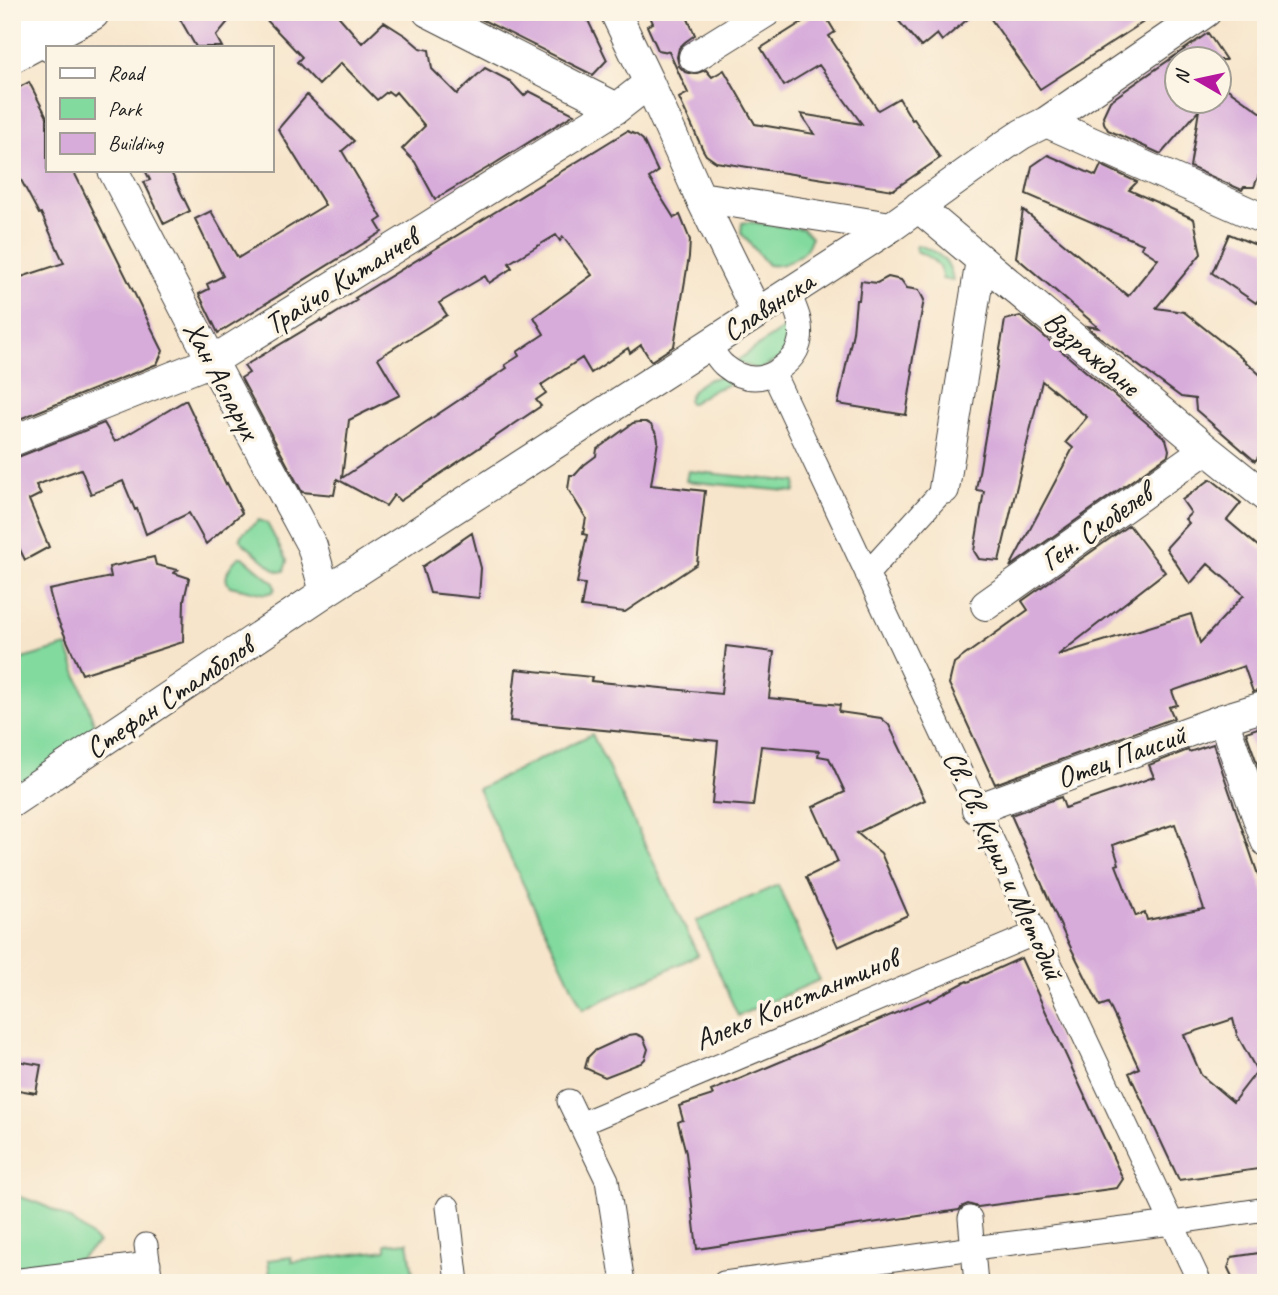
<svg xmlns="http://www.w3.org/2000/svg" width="1278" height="1295" viewBox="0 0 1278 1295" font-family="Caveat,sans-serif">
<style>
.green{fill:#82da9f;stroke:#4f7b5e;stroke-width:2}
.building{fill:#d7abda;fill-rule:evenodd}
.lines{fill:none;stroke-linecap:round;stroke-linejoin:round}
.pedestrian-casing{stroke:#3d3a36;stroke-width:25}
.minor-casing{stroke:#3d3a36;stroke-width:32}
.tertiary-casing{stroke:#3d3a36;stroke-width:39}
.pedestrian{stroke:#fff;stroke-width:23}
.minor{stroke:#fff;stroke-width:30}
.tertiary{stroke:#fff;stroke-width:37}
.labels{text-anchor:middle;stroke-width:7;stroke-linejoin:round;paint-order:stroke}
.street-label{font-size:30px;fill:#1c1c1c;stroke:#fcf5e5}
</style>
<rect width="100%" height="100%" fill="#fcf5e5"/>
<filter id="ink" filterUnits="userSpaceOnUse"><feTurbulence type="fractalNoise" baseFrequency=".0143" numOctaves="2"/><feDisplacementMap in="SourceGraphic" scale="14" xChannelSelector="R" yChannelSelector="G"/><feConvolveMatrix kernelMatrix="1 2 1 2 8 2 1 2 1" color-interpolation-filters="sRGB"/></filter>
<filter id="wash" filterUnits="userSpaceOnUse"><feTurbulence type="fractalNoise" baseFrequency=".00686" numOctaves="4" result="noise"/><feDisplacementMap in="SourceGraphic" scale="28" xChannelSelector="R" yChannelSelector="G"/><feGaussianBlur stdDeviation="1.57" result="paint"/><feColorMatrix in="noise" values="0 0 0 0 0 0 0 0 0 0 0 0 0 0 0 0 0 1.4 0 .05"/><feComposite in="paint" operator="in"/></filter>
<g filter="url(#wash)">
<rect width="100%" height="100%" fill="#f7e5cb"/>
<path class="green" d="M749 222 803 229 811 237C809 254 785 268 768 265L741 233 742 223Z
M917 245C936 250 951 260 953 281L942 279C942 264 930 256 916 251Z
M787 326 791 327 788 354 759 370 735 362Z
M721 377 730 383V384L711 391 692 403H689L688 400C693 386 706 378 721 377Z
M688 471 796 482 795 492 686 481Z
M259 520 267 523 287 561 284 571 279 572 274 569 242 542 240 539 241 535Z
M239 557H243L274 583 275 588 273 592 266 594 230 586C221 578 231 563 239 557Z
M67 646 96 729 12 791V662Z
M592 734 698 955 583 1010 478 789Z
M778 885 819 980 738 1016 696 921Z
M12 1195C44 1202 76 1220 98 1243L79 1259 12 1268Z
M408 1242 414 1280 398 1283H271L268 1260 291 1257 292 1262 386 1250V1244Z"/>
<g id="blocks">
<path class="building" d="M176 12H236L216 36 222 47H196Z
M259 12H335L362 43 384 22 406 36 420 48 429 50 432 69 457 94 485 68 510 81 524 96 529 91 574 114 494 164 435 199 415 162 402 149 425 126 396 92 393 95 388 91 377 100 341 63 319 85 297 62 302 57Z
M467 12H584L607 60 593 75Z
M648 12H685L695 35 685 42 679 48 677 57 679 66 685 72 694 74 706 70 712 77 724 70 755 124 814 134 801 114 862 124 819 65 784 86 761 48 818 12H823L835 32 829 36 878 110 899 98 912 120 914 119 940 158 893 190 716 162 706 155 703 150 679 98 688 93 669 52 658 50 647 26 653 23Z
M891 12H976L942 41 937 34 921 47Z
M986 12H1159L1040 89Z
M1208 33 1226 60H1177V102H1219V83L1266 116V157L1254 187H1244L1242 190 1190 167 1199 110 1161 154 1108 130 1104 123 1103 116 1110 101Z
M29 82 47 117V170H73L163 351 157 364 12 422V280L64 263 41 213 39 214 12 163V91Z
M307 95 354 141 342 151 382 218 376 222 382 232 218 333 199 294 209 289 207 284 223 276 195 219 211 211 238 258 325 205 278 129Z
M627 131 637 135 643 140 658 172 649 178 674 218 680 215 690 240 689 257 674 346 651 361 641 345 630 353 628 348 591 373 582 358 541 385 546 393 536 400 541 406 400 501 394 495 386 506 337 479 334 495 302 492 241 378 249 373 244 366 321 320 322 322 357 300 355 298ZM556 235 560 241 563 237 592 275 534 317 544 334 517 352 519 356 505 365 507 368 342 478 349 420 400 395 378 358 447 315 439 303 485 276 489 283 512 268 509 263Z
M1048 155 1096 176 1101 165 1137 182 1129 190 1194 219 1201 254 1156 308 1184 312 1237 354 1266 380V448L1255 461 1196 410 1195 399 1181 397 1093 332 1087 326 1099 328 1016 257 1023 210 1128 296 1158 259 1141 248 1143 244 1026 194 1032 166Z
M145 170H170L190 211 164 224 144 182 150 180Z
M1229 234 1266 249V288L1256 303 1212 273Z
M888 277 901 280 907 288 919 290 924 300 914 352 911 370 913 371 906 415 838 404 853 332 856 300H859L861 281 877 283Z
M1020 316 1166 439 1169 450 1168 455 1010 567 1073 448 1066 442 1087 417 1042 381 999 561 979 559 974 551 984 491 976 490 1005 320Z
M186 400 226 484 227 483 242 513 206 544 189 513 146 534 137 509 135 510 123 481 91 494 81 469 36 485 41 494 29 500 49 547 25 560 12 533V458L18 457 104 423 115 442Z
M639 422H646L651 425 657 435 658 441 651 485 705 491 697 564 625 612 581 607 585 584 577 583 587 535 583 534 586 518 568 489 570 475H575L584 465 596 456 597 449 633 423Z
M1211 479 1241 503 1227 520 1266 553V689L1253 692 1244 666 1172 691 1177 705 1169 707 1174 718 995 784 949 684 954 663 1028 610 1022 601 1129 525 1165 572 1058 655 1191 614 1200 643 1244 595 1208 564 1190 584 1166 548 1189 523 1185 519 1191 513 1182 500Z
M472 533 481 568 479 598 430 593 422 567Z
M154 557 156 565 178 570 174 573 189 578 184 600 183 642 82 674 56 616 49 590 111 577 109 567Z
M726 646 774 652 769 698 840 705 839 712 881 718 889 725 925 800 857 833 881 853 908 915 838 947 806 877 838 862 813 807 845 792 829 758 818 756 819 751 761 746 753 806 712 803 718 741 510 721 516 669 592 677 591 681 721 694Z
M1266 725V788L1246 732Z
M1213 744 1266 898V1168L1179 1180 1129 1073 1139 1068 1108 1003 1100 1006 1066 938 1011 815 1061 797 1065 808 1154 777 1149 765 1188 750 1189 752ZM1175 824 1204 909 1147 920 1145 913 1136 916 1116 865 1119 864 1113 845ZM1233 1019 1237 1035 1257 1071 1233 1102 1201 1075 1184 1035Z
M1021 958 1123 1179 1117 1188 978 1207 968 1204 963 1206 959 1210 697 1249 686 1153 678 1122 683 1120 679 1106 713 1095 711 1091 929 999 930 1001 967 981 968 982Z
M636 1034 643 1037 648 1049 645 1059 641 1063 605 1077 585 1068 588 1057 594 1051 629 1035Z
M12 1060 41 1065 36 1093 12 1089Z
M1266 1252V1283H1235L1228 1268 1232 1257Z"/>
</g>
</g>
<g filter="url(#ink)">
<use href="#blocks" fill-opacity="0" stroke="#3d3a36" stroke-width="2"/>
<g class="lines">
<defs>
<path id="pedestrian" d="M708 345C714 351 718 361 725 366 744 382 765 382 783 366 792 359 798 352 800 340 803 323 795 308 789 293
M774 375 1200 1283
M867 574 944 489
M569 1101 607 1180 623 1283
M580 1124 1036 933
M448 1207 457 1283
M970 1218 976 1283
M146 1245 151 1283
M12 1281 149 1264
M724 1283 973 1248 1172 1223 1266 1209"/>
<path id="minor" d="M29 12 50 47
M428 12 617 108
M615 12 649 83 700 197 757 313
M694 57 766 12
M1046 122 1266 220
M113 170 212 361 312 546 325 592
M700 197 891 227
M918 207 1206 449 1266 497
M12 441 212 361 415 235 617 108 649 83
M944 489 981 260
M986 605 1206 449
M1223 719 1266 841
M12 802 325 592 891 227 1004 146 1022 134 1046 122 1206 12
M977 809 1223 719 1266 706"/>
<path id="tertiary" d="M12 54 91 12"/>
</defs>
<use href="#pedestrian" class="pedestrian-casing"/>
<use href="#minor" class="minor-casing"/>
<use href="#tertiary" class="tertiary-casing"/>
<use href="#pedestrian" class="pedestrian"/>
<use href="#minor" class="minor"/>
<use href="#tertiary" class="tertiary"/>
</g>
</g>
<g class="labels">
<g class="street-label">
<text transform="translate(341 281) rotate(-32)" y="10">Трайчо Китанчев</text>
<text transform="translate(768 306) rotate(-33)" y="10">Славянска</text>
<text transform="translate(1092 353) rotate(40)" y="10">Възраждане</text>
<text transform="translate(222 380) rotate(62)" y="10">Хан Аспарух</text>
<text transform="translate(1096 527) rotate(-35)" y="10">Ген. Скобелев</text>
<text transform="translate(169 697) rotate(-34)" y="10">Стефан Стамболов</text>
<text transform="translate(1121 756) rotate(-20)" y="10">Отец Паисий</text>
<text transform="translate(1004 865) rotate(65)" y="10">Св. Св. Кирил и Методий</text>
<text transform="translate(796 999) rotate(-23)" y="10">Алеко Константинов</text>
</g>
</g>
<rect width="1278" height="1295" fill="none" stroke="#fcf5e5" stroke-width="42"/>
<rect x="46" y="46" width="228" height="126" fill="#fcf5e5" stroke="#a29e95" stroke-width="2"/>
<rect x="60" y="68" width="35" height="10" fill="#ffffff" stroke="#a29e95" stroke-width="2"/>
<text x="108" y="80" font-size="21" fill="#1c1c1c">Road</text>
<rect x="60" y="98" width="35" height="21" fill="#82da9f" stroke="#a29e95" stroke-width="2"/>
<text x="108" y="116" font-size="21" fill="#1c1c1c">Park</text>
<rect x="60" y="133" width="35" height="21" fill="#d7abda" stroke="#a29e95" stroke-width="2"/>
<text x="108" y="150" font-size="21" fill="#1c1c1c">Building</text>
<g transform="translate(1198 80) rotate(279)"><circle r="33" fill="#fcf5e5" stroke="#a29e95" stroke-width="2"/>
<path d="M0-5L12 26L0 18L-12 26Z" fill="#b5179e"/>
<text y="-10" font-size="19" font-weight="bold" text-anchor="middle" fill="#1c1c1c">N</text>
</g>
</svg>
